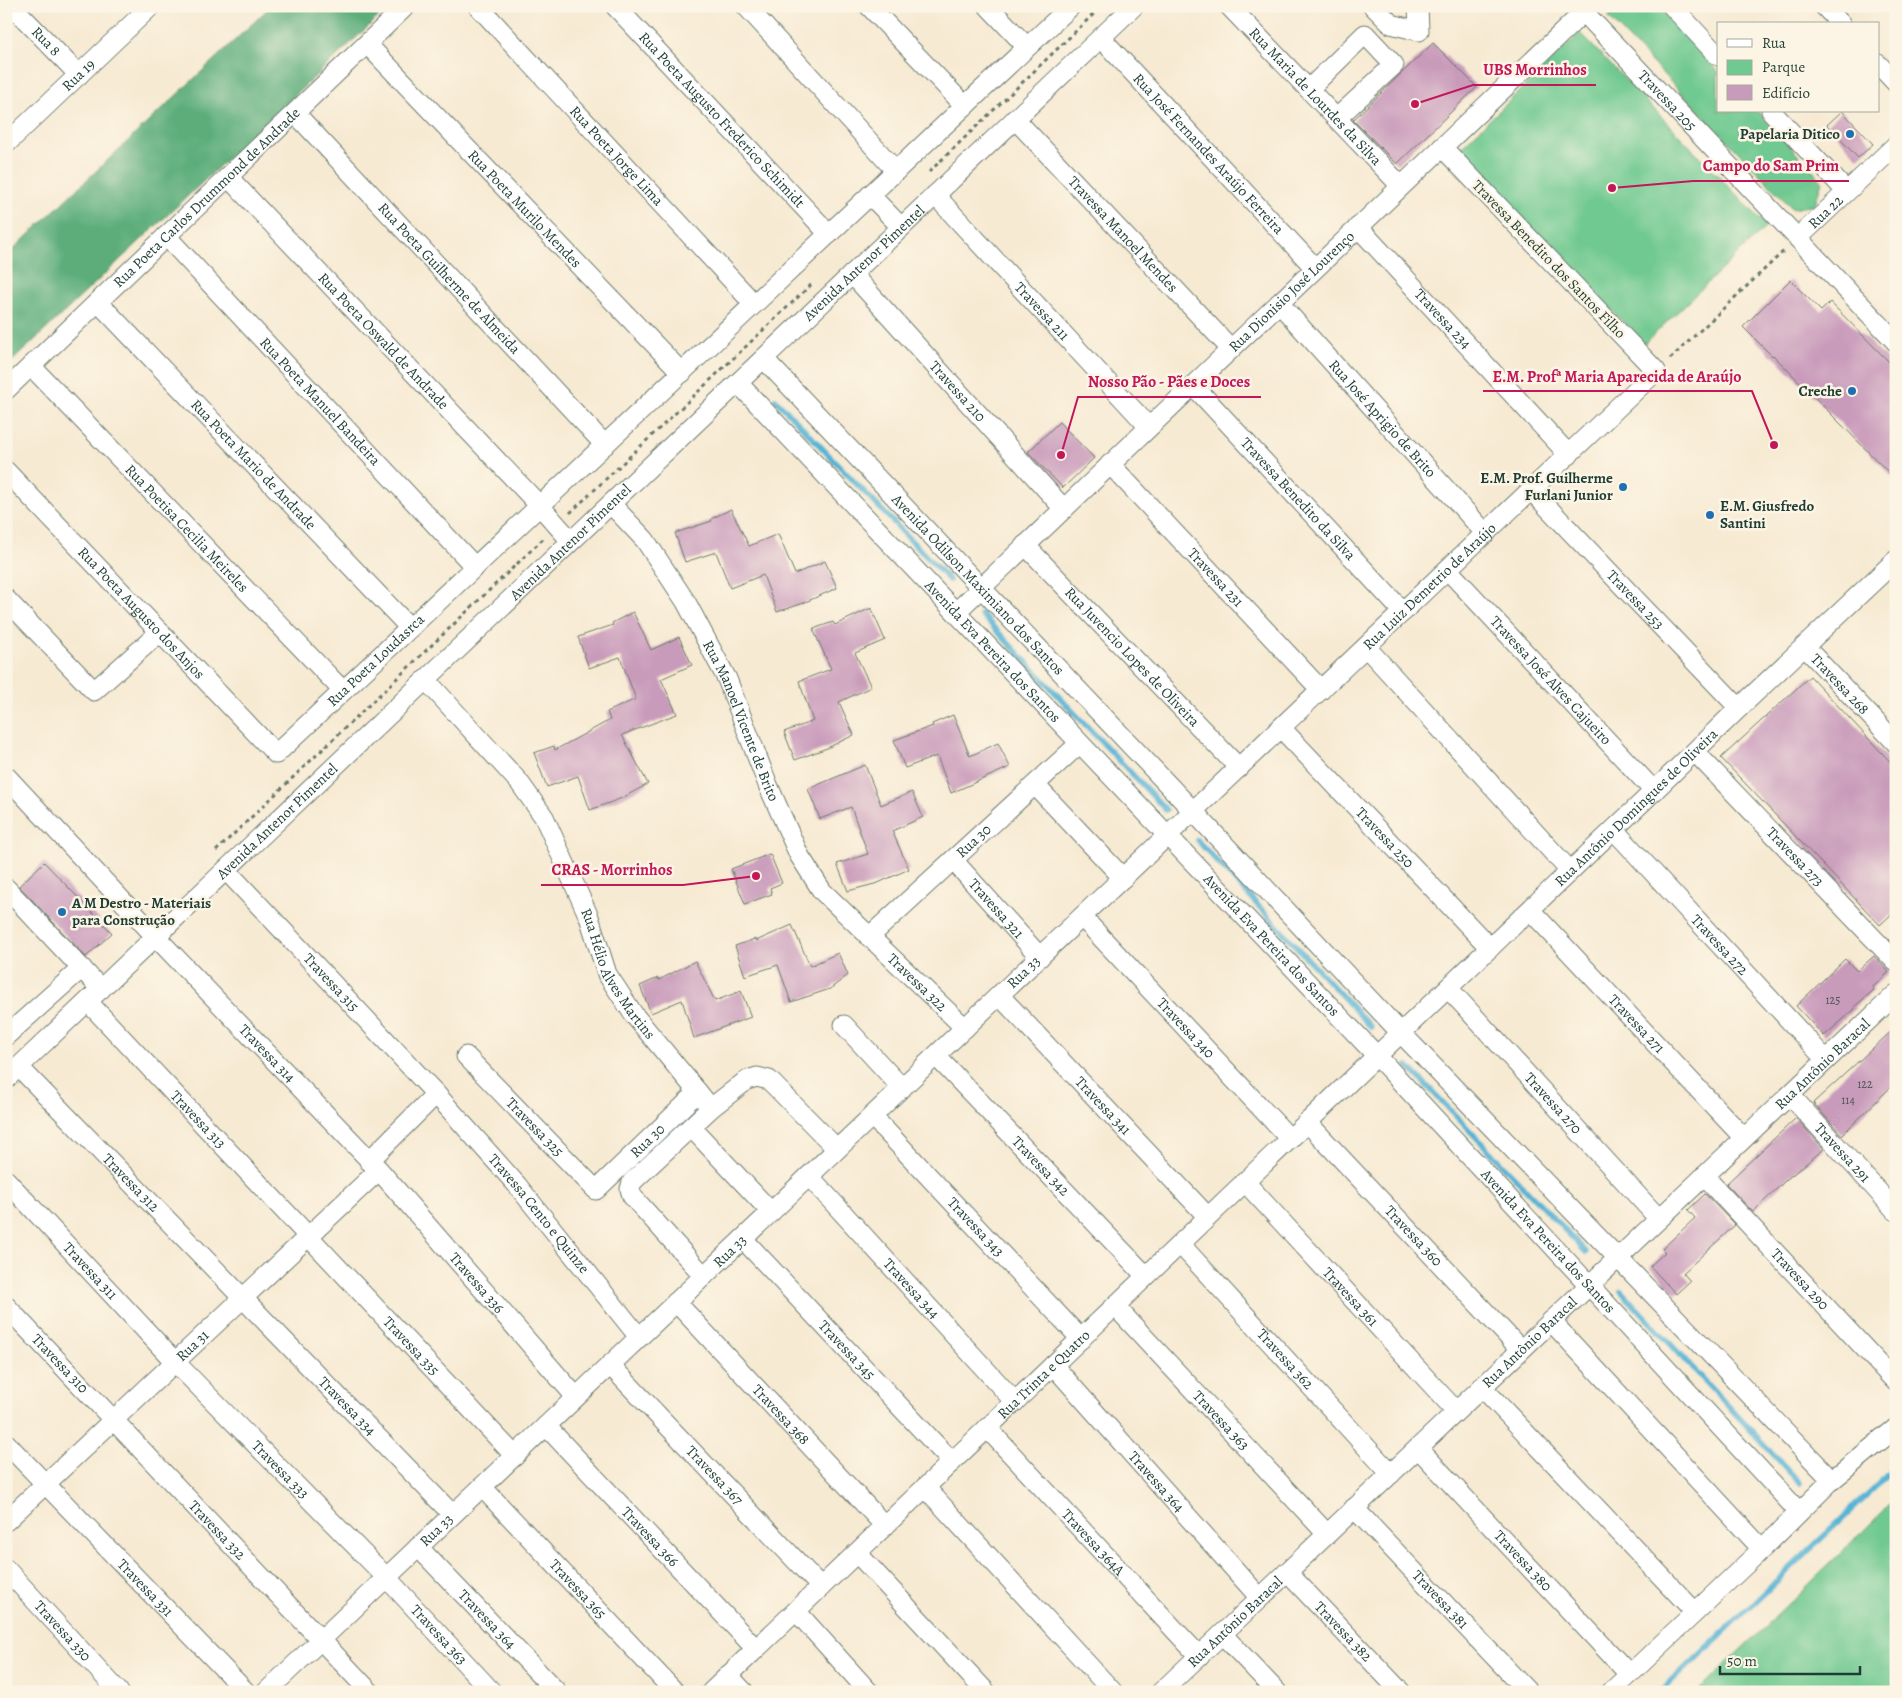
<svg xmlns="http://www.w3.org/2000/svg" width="1902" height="1698" viewBox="0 0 1902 1698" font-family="Alegreya,serif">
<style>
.green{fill:#6fc990;stroke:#478362}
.forest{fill:#5bad7a;stroke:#3d7557}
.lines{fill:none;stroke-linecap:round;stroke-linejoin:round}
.stream{stroke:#56b4d5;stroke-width:5.5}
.building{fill:#c99bbb}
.street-casing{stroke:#6b7a6c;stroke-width:21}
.path{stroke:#6b7a6c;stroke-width:3;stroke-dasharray:4 4;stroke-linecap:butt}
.street{stroke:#fff;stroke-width:19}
.poi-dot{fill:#1f6fb2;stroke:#fcf5e5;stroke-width:2}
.labels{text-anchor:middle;stroke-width:5;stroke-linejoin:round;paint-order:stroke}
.number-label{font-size:12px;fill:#4a5456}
.street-label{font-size:15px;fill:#1f3d34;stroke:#fcf5e5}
.poi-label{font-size:15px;font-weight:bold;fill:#1f3d34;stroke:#fcf5e5;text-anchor:end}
.leader{fill:none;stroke:#c2185b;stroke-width:2}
.callout-dot{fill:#c2185b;stroke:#fcf5e5;stroke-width:2}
.callout-label{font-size:16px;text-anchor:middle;font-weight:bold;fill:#c2185b;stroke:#fcf5e5;stroke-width:5;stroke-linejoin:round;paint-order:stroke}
</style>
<rect width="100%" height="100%" fill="#fcf5e5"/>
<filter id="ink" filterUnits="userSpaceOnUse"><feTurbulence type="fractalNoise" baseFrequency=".02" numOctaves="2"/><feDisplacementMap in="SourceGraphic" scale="10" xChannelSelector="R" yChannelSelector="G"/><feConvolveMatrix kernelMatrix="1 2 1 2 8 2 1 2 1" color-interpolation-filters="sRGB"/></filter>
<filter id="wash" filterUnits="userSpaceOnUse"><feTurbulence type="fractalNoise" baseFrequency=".0096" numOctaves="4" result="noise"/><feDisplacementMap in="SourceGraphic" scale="20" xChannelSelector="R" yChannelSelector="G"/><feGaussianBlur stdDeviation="1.12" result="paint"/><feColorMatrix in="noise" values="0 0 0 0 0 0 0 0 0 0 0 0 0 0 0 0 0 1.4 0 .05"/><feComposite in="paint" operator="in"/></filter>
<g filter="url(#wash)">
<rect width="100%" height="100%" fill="#f7ead3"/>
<path class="green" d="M1613 6H1657L1718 71V111H1757L1822 181 1815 204 1793 209 1609 18Z
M1580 33 1767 226 1644 344 1457 151Z
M1896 1499V1692H1697Z"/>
<path class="forest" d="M271 6H390L6 367V256Z"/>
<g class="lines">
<path class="stream" d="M775 399 949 580
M981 614 1166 810
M1197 840 1371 1027
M1408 1066 1586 1252
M1621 1291 1800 1483
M1661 1692 1896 1467"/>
</g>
<g id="blocks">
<path class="building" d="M1433 43 1477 87 1397 164 1353 120Z
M1842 111 1873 144 1858 158 1827 125Z
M1790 280 1821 311 1830 302 1896 369V480L1773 355 1772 356 1743 327Z
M1059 422 1094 458 1063 488 1028 452Z
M731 509 749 546 778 534 795 574 825 561 837 588 801 604 777 612 763 575 730 588 716 552 685 562 675 533 712 521 711 519Z
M871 608 885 640 855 653 871 687 839 702 854 735 827 748 795 760 784 732 813 721 799 681 831 669 813 629 833 622 835 625Z
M633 612 651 650 679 637 692 665 661 679 677 714 622 735 648 784 622 798 590 810 578 776 547 787 534 753 554 746 555 750 610 720 607 712 636 699 620 657 589 668 578 637 613 625 612 623Z
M1810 676 1896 768V910L1880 925 1721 758Z
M953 715 970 756 998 743 1010 767 951 793 937 756 905 768 894 740 933 726 932 724Z
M865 765 881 805 912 792 923 817 892 831 909 869 878 883 848 891 837 864 868 854 851 807 820 819 808 789Z
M770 854 782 883 770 888 772 894 745 904 731 869Z
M44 862 112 933 86 957 19 886Z
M792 925 810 966 838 953 848 975 830 989 791 1002 778 965 745 976 735 946 755 939 756 941Z
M1874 956 1889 972 1872 988 1874 990 1854 1007 1855 1009 1824 1036 1796 1006 1845 959 1857 971Z
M695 961 715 1001 741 991 751 1017 694 1038 682 1000 651 1013 640 986 658 978 659 980Z
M1896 1027V1082L1842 1135 1813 1103Z
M1796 1118 1824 1149 1787 1179 1753 1212 1726 1184Z
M1705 1194 1735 1225 1683 1273 1690 1281 1676 1294 1650 1266 1665 1252 1662 1249 1695 1218 1688 1210Z"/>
</g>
</g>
<g filter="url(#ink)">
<use href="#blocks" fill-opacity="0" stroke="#6b7a6c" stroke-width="1"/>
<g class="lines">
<defs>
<g id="street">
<path id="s1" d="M12 6 79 75"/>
<path id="s2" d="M478 6 754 304"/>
<path id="s3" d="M615 6 829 234"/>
<path d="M746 6 896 171"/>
<path d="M869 6 965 106"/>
<path d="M988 6 1027 47"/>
<path id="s4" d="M1229 6 1401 186"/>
<path d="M1373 6 1391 24 1419 31 1418 6"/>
<path id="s5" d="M1578 6 1896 342"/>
<path d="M1672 6 1718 56"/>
<path d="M1824 6 1841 24"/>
<path id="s6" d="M1101 38 1315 268"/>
<path id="s7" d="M367 44 682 373"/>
<path d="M1878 64 1896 83"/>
<path d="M1309 89 1365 34 1394 65 1337 118"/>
<path d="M1771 111 1846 191"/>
<path id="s8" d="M295 113 605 445"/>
<path id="s9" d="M1015 119 1231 349"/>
<path id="s10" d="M6 144 151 6"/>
<path id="s11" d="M228 177 540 506 571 541"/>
<path d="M870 195 901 227"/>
<path id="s12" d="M935 195 1149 427"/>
<path id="s13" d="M1358 227 1569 455"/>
<path id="s14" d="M166 236 475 567"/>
<path id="s15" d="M1798 238 1896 145"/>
<path id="s16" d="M852 274 1064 509"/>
<path id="s17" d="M98 302 410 628"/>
<path id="s18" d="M1279 303 1486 534"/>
<path id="s19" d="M764 359 1193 811 1401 1033 1832 1480"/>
<path id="s20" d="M31 366 343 691"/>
<path id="s21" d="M738 383 1377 1056 1799 1512"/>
<path id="s22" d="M1193 385 1403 612"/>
<path id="s23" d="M6 390 406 6"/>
<path id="s24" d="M1110 464 1321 690"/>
<path id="s25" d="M6 471 276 754 1071 6"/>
<path id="s26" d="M1532 491 1739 708"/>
<path id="s27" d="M611 504 645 540 686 602 727 679 768 785 799 855 822 891 965 1028"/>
<path id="s28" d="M1025 545 1239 768"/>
<path id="s29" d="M1448 570 1654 791"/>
<path d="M6 599 94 691 160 632"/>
<path id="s30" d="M956 612 1590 6"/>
<path d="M1366 647 1570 871"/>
<path id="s31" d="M1805 647 1896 743"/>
<path id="s32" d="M426 680 519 782 544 817 589 917 607 974 634 1015 711 1108"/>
<path id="s33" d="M1281 728 1490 948"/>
<path id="s34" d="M1695 752 1896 962"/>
<path id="s35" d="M6 776 156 937 379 1170 576 1397"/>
<path d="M1035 785 1123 878"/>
<path id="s36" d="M1614 830 1826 1060"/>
<path id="s37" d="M953 860 1040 957"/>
<path id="s38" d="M226 870 436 1094 517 1185 639 1337"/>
<path d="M6 888 101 989"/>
<path id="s39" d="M1530 910 1744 1138"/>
<path id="s40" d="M1082 917 1290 1139"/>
<path id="s41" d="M869 937 1079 744"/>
<path id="s42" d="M1448 988 1659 1219"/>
<path id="s43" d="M999 995 1208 1217"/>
<path id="s44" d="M88 1002 515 1456"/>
<path d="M844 1025 902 1088"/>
<path d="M6 1036 82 968"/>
<path id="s45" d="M466 1056 596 1190 698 1092"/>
<path id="s46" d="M936 1056 1146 1276"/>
<path id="s47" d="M19 1067 452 1514"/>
<path id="s48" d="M6 1079 1134 6"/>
<path id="s49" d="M1790 1095 1896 1211"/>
<path id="s50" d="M872 1116 1081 1339"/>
<path id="s51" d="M1307 1122 1521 1350"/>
<path d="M691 1127 771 1212"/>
<path d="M369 1161 436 1094"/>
<path id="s52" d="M809 1176 1015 1402"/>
<path id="s53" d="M1704 1176 1896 1382"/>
<path id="s54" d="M6 1180 175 1362 386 1577 492 1692"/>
<path id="s55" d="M1245 1182 1456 1411"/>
<path id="s56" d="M743 1239 952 1462"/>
<path id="s57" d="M1180 1244 1391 1474"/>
<path d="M704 1276 632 1196 630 1189 632 1182 711 1108 747 1080 757 1077 769 1080 837 1149"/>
<path id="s58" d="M676 1302 885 1526"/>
<path id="s59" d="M6 1306 370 1692"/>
<path id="s60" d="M1115 1306 1327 1534"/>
<path d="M1551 1321 1762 1549"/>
<path id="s61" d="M610 1365 821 1587"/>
<path id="s62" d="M1053 1365 1260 1598"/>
<path d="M1482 1387 1695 1612"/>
<path id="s63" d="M546 1426 756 1649"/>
<path id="s64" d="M987 1428 1199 1656"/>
<path id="s65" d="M6 1443 246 1692"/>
<path id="s66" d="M1418 1448 1629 1674"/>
<path id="s67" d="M482 1487 675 1692"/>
<path d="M925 1487 1113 1692"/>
<path id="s68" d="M1354 1508 1528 1692"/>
<path id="s69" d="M6 1521 379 1170"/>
<path id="s70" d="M418 1547 557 1692"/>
<path d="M857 1553 986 1692"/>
<path id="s71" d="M6 1569 119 1692"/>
<path id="s72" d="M1287 1572 1401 1692"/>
<path d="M796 1611 869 1692"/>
<path d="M1222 1634 1277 1692"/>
<path d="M728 1675 744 1692"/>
<path id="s73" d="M266 1692 1656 371 1442 147"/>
<path id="s74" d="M711 1692 1654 791 1739 708 1896 560"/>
<path id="s75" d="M1161 1692 1896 994"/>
<path d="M1611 1692 1762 1549 1832 1480 1896 1428"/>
</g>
</defs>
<use href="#street" class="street-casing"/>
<path class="path" d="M929 172 1102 6
M1670 359 1785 250
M570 513 814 282
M216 851 544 538"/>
<use href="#street" class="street"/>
</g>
</g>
<g class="poi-dot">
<circle cx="1850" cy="134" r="5"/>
<circle cx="1852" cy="391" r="5"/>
<circle cx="1623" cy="487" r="5"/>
<circle cx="1710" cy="515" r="5"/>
<circle cx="62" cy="912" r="5"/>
</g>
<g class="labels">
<g class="number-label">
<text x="1833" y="1004">125</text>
<text x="1865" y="1088">122</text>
<text x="1848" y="1104">114</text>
</g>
<g class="street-label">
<text dy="5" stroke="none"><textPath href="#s1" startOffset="49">Rua 8</textPath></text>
<text dy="5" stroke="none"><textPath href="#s10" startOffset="100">Rua 19</textPath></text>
<text dy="5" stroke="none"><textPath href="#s4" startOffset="125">Rua Maria de Lourdes da Silva</textPath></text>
<text dy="5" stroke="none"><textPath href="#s5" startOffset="130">Travessa 205</textPath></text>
<text dy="5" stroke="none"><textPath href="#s3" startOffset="156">Rua Poeta Augusto Frederico Schimidt</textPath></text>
<text dy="5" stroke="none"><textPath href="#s6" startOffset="158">Rua José Fernandes Araújo Ferreira</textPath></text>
<text dy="5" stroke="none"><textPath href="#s2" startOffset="204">Rua Poeta Jorge Lima</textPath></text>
<text dy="5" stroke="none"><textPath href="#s23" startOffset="278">Rua Poeta Carlos Drummond de Andrade</textPath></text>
<text dy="5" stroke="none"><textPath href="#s7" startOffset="228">Rua Poeta Murilo Mendes</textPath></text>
<text dy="5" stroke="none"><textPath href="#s15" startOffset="38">Rua 22</textPath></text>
<text dy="5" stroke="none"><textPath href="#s9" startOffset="158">Travessa Manoel Mendes</textPath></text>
<text transform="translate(1549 259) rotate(46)" y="5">Travessa Benedito dos Santos Filho</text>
<text dy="5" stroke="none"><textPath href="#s48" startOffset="1184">Avenida Antenor Pimentel</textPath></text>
<text dy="5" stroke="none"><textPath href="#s8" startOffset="226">Rua Poeta Guilherme de Almeida</textPath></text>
<text dy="5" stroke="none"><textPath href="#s30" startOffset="464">Rua Dionisio José Lourenço</textPath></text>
<text dy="5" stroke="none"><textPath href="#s12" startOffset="158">Travessa 211</textPath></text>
<text dy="5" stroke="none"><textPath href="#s13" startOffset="125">Travessa 234</textPath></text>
<text dy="5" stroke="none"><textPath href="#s11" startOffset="226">Rua Poeta Oswald de Andrade</textPath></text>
<text dy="5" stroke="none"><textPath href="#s16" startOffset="158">Travessa 210</textPath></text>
<text dy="5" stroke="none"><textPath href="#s14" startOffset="226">Rua Poeta Manuel Bandeira</textPath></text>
<text dy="5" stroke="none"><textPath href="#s18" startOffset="155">Rua José Aprigio de Brito</textPath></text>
<text dy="5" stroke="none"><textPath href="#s17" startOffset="225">Rua Poeta Mario de Andrade</textPath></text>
<text dy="5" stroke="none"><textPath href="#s22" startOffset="155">Travessa Benedito da Silva</textPath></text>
<text dy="5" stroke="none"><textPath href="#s20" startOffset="225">Rua Poetisa Cecilia Meireles</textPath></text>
<text dy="5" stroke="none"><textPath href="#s48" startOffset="779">Avenida Antenor Pimentel</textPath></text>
<text dy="5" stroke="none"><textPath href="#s24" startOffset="155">Travessa 231</textPath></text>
<text dy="5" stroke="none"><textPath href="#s19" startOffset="311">Avenida Odilson Maximiano dos Santos</textPath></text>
<text dy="5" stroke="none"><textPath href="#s73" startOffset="1605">Rua Luiz Demetrio de Araújo</textPath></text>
<text dy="5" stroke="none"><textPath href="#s26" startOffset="150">Travessa 253</textPath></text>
<text dy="5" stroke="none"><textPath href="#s25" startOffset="196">Rua Poeta Augusto dos Anjos</textPath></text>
<text dy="5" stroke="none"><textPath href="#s21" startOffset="370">Avenida Eva Pereira dos Santos</textPath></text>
<text dy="5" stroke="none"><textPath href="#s28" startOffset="155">Rua Juvencio Lopes de Oliveira</textPath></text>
<text dy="5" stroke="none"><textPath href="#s25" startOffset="528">Rua Poeta Loudasrca</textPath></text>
<text dy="5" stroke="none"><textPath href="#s29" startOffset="151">Travessa José Alves Cajueiro</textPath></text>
<text dy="5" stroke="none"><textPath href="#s31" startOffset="51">Travessa 268</textPath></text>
<text dy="5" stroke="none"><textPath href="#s27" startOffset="255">Rua Manoel Vicente de Brito</textPath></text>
<text dy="5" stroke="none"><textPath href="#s74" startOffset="1280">Rua Antônio Domingues de Oliveira</textPath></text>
<text dy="5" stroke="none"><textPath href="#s48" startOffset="374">Avenida Antenor Pimentel</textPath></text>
<text dy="5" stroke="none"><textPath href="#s33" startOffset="151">Travessa 250</textPath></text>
<text dy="5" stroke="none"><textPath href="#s41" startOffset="142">Rua 30</textPath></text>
<text dy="5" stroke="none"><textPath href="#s34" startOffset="145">Travessa 273</textPath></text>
<text dy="5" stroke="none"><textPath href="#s37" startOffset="65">Travessa 321</textPath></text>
<text dy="5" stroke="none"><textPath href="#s21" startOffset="775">Avenida Eva Pereira dos Santos</textPath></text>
<text dy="5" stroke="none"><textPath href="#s36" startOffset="156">Travessa 272</textPath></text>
<text dy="5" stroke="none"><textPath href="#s32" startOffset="355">Rua Hélio Alves Martins</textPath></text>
<text dy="5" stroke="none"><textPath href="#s73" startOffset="1045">Rua 33</textPath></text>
<text dy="5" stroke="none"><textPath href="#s38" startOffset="154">Travessa 315</textPath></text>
<text dy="5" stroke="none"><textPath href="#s27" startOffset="576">Travessa 322</textPath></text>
<text dy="5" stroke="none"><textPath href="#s39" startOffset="156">Travessa 271</textPath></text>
<text dy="5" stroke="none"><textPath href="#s40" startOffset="152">Travessa 340</textPath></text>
<text dy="5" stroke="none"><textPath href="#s35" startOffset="381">Travessa 314</textPath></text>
<text dy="5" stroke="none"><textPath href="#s75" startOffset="912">Rua Antônio Baracal</textPath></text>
<text dy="5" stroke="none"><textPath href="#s42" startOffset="156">Travessa 270</textPath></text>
<text dy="5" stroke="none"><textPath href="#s43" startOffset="152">Travessa 341</textPath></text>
<text dy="5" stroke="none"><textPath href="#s44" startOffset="161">Travessa 313</textPath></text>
<text dy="5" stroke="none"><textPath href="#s45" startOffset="99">Travessa 325</textPath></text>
<text dy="5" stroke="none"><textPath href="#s45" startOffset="258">Rua 30</textPath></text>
<text dy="5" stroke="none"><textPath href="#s49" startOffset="78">Travessa 291</textPath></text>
<text dy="5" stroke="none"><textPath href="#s46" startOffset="152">Travessa 342</textPath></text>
<text dy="5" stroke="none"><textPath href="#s47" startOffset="161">Travessa 312</textPath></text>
<text dy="5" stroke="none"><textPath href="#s38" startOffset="465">Travessa Cento e Quinze</textPath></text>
<text dy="5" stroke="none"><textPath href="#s50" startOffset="152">Travessa 343</textPath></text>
<text dy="5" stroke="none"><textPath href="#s51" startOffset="156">Travessa 360</textPath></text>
<text dy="5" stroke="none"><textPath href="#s21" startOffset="1180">Avenida Eva Pereira dos Santos</textPath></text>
<text dy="5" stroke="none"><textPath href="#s73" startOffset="640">Rua 33</textPath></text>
<text dy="5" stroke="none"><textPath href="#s54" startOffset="124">Travessa 311</textPath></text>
<text dy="5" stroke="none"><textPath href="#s53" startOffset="141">Travessa 290</textPath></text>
<text dy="5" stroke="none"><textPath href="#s35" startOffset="692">Travessa 336</textPath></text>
<text dy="5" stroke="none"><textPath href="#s52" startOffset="152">Travessa 344</textPath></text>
<text dy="5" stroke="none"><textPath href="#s55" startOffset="156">Travessa 361</textPath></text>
<text dy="5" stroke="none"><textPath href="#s75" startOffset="508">Rua Antônio Baracal</textPath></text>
<text dy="5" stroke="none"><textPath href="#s69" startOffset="256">Rua 31</textPath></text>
<text dy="5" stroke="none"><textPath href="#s44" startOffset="472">Travessa 335</textPath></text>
<text dy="5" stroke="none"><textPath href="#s56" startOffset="152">Travessa 345</textPath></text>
<text dy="5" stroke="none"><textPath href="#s57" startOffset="156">Travessa 362</textPath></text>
<text dy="5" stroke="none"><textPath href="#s59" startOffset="79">Travessa 310</textPath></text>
<text dy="5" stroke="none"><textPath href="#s74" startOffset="460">Rua Trinta e Quatro</textPath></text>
<text dy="5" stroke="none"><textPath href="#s47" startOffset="472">Travessa 334</textPath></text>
<text dy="5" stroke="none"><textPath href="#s58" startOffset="154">Travessa 368</textPath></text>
<text dy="5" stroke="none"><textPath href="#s60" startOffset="156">Travessa 363</textPath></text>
<text dy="5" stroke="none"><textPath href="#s54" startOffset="399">Travessa 333</textPath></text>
<text dy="5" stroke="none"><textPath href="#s61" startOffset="152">Travessa 367</textPath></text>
<text dy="5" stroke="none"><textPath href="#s62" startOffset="156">Travessa 364</textPath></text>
<text dy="5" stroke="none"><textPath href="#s59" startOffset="308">Travessa 332</textPath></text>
<text dy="5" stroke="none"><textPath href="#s73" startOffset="235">Rua 33</textPath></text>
<text dy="5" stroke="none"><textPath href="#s63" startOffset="152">Travessa 366</textPath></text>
<text dy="5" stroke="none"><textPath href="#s64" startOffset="156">Travessa 364A</textPath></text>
<text dy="5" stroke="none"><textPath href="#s66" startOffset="154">Travessa 380</textPath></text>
<text dy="5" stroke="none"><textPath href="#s65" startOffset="201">Travessa 331</textPath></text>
<text dy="5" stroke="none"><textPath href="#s67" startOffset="140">Travessa 365</textPath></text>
<text dy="5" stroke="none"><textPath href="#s68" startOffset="126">Travessa 381</textPath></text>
<text dy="5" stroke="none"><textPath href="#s70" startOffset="100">Travessa 364</textPath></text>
<text dy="5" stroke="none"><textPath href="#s75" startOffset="102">Rua Antônio Baracal</textPath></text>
<text dy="5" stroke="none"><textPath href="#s71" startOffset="84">Travessa 330</textPath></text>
<text dy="5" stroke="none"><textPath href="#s72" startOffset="82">Travessa 382</textPath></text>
<text dy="5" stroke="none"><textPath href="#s54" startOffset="628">Travessa 363</textPath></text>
</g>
<g class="poi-label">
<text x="1840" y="139">Papelaria Ditico</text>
<text x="1842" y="396">Creche</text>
<text x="1613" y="483">E.M. Prof. Guilherme<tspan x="1613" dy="17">Furlani Junior</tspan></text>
<text x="1720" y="511" text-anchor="start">E.M. Giusfredo<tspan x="1720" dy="17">Santini</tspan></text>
<text x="72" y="908" text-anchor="start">A M Destro - Materiais<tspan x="72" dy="17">para Construção</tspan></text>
</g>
</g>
<path class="leader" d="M1415 104L1473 85H1596M1612 188L1693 181H1849M1774 445L1752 391H1483M1061 455L1078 397H1261M756 876L683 885H541"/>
<g class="callout-dot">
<circle cx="1415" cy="104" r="5"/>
<circle cx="1612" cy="188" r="5"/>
<circle cx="1774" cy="445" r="5"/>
<circle cx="1061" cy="455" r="5"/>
<circle cx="756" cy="876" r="5"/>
</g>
<g class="callout-label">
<text x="1535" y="75">UBS Morrinhos</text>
<text x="1771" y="171">Campo do Sam Prim</text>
<text x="1617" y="382">E.M. Profª Maria Aparecida de Araújo</text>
<text x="1169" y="387">Nosso Pão - Pães e Doces</text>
<text x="612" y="875">CRAS - Morrinhos</text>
</g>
<rect width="1902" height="1698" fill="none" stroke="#fcf5e5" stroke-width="25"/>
<rect x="1717" y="22" width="162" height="90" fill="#fcf5e5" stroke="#a4ab9e"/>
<rect x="1727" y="39" width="25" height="8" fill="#ffffff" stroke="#a4ab9e"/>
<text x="1762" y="48" font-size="15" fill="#1f3d34">Rua</text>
<rect x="1727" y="60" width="25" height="15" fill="#6fc990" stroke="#a4ab9e"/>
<text x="1762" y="72" font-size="15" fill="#1f3d34">Parque</text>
<rect x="1727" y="85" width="25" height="15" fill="#c99bbb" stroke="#a4ab9e"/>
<text x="1762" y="98" font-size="15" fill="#1f3d34">Edifício</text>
<path d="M1720 1666v8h140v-8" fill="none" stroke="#1f3d34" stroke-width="2.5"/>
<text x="1727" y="1666" font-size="15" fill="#1f3d34" stroke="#fcf5e5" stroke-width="4" paint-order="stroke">50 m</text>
</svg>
